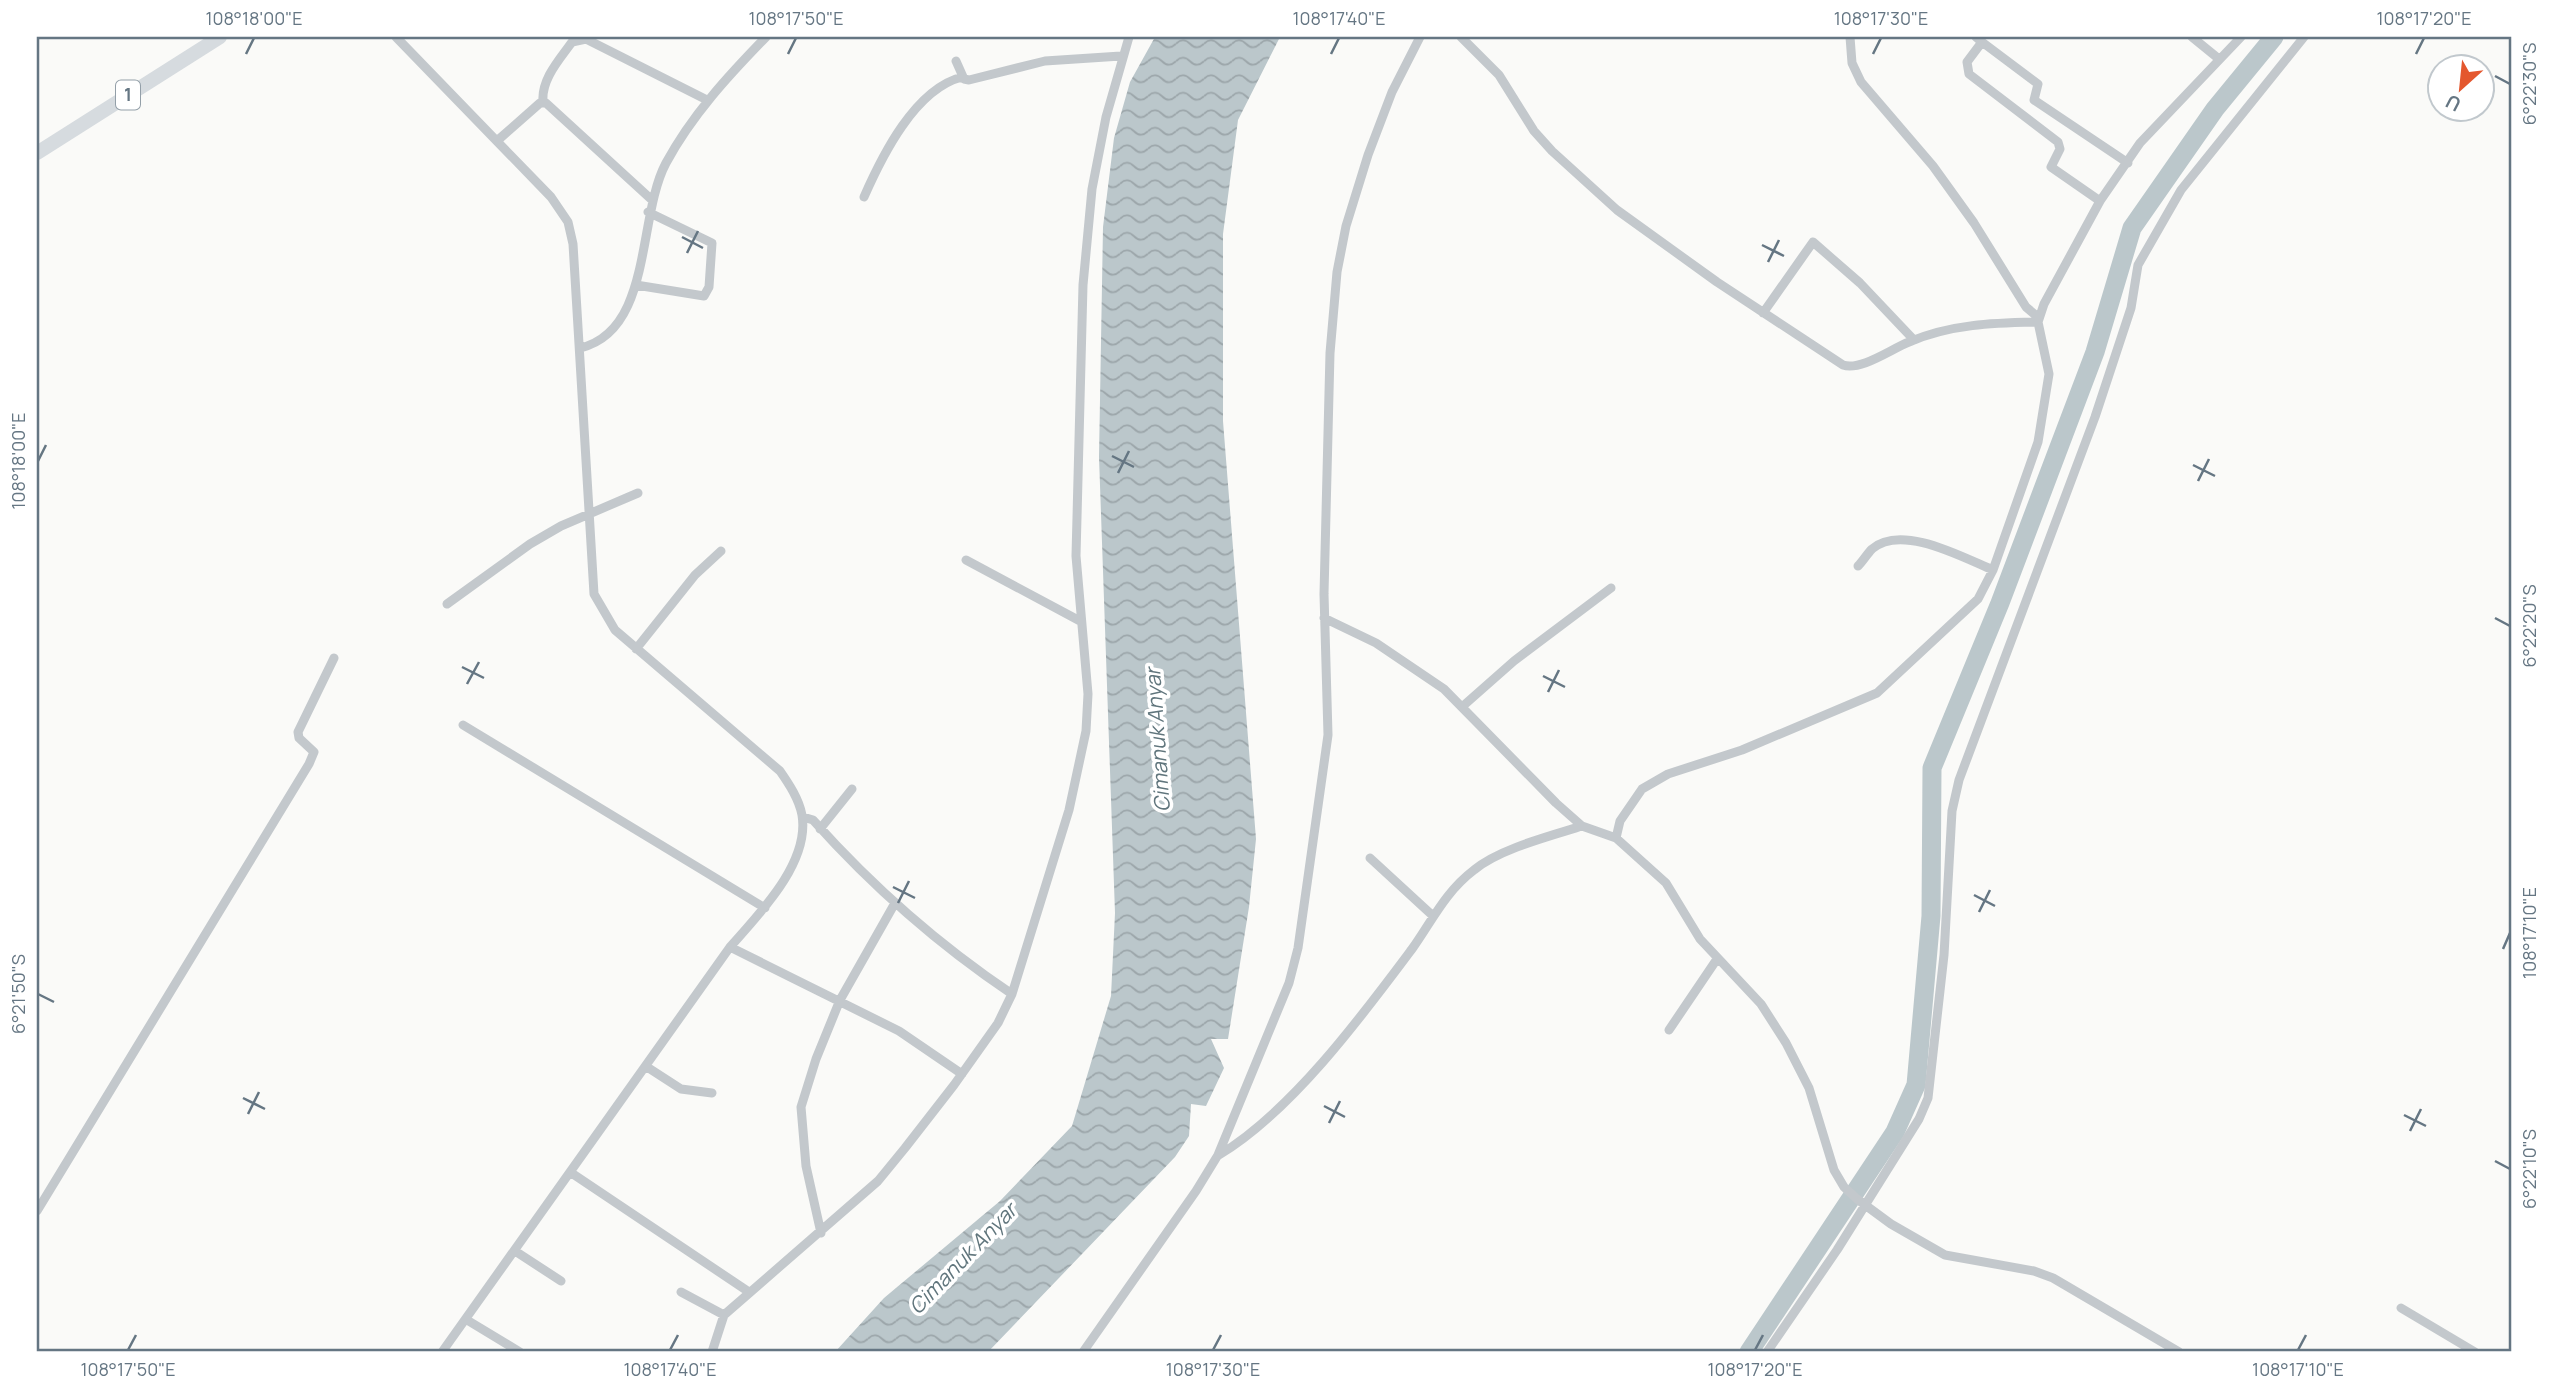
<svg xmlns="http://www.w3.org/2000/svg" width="2549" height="1389" viewBox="0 0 2549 1389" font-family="Manrope,sans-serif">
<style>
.water{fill:url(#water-waves)}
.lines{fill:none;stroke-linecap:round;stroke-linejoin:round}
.river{stroke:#bbc7cb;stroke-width:19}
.minor{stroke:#c3c8cc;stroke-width:9}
.trunk{stroke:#d6dbdf;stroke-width:14}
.ticks{fill:none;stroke:#657683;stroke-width:2.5}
.labels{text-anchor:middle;stroke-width:7;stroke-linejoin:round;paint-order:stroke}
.shield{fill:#fff;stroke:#939fa8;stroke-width:2}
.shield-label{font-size:18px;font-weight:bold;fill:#657683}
.water-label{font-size:21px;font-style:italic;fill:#60757c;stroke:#fff}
.neatline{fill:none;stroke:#657683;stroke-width:2.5}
.ticks-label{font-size:18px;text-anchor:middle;fill:#657683}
</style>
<defs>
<pattern id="water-waves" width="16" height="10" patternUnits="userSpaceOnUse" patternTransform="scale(1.75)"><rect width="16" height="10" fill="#bbc7cb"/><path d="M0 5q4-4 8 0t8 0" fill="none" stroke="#9ca6aa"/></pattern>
</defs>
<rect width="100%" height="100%" fill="#fafaf8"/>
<path class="water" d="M1155 37H1280L1238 120 1223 234V421L1256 839 1249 907 1228 1039H1211L1224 1068 1206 1106 1191 1104 1189 1136 1175 1157 988 1352H835L884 1298 1000 1201 1072 1126 1111 996 1115 913 1099 457 1103 227 1114 138 1130 82Z"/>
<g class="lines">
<path class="river" d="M1749 1352 1895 1132 1916 1085 1931 916 1932 768 2000 603 2095 352 2132 228 2215 109 2274 37"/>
<path class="minor" d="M396 37 551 197 568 222 573 244 594 594 615 630 780 771C789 784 799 799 802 815 810 863 759 914 730 947L442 1352
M1461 37 1499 75 1534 131 1552 151 1617 210 1717 282 1843 365C1861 371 1891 349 1909 342 1951 324 1993 323 2038 322
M1850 37 1852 63 1861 82 1933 166 1974 223 2026 307 2039 318
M1976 37 1982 42 1967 62 1969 74 2058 142 2060 149 2051 167 2100 201
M2192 37 2219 59
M1982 42 2038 84 2034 100 2128 163
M956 61 964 79 969 80 1045 61 1121 56
M543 102C541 79 560 59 572 42L586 39 707 100
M498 140 540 103H546L652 200
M864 197C882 156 915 89 962 77
M636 285 704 296 709 287 712 243 648 212
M1763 313 1813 242 1860 283 1914 340
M580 348C653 331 637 217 666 163 692 115 728 76 766 37
M966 560 1080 621
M1858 566C1863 561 1867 554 1872 549 1901 523 1964 558 1993 570
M447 604 530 544 561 526 638 493
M1324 618 1376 643 1444 689 1556 803 1582 826 1616 838 1666 883 1700 939 1761 1004 1786 1043 1809 1088 1834 1170 1844 1187 1857 1199 1891 1224 1945 1255 2034 1271 2053 1278 2179 1352
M636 649 695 575 721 551
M1463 706 1514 661 1611 588
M463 725 765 908
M803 817 813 820C872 886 939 945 1012 994L1069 810 1086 731 1088 694 1076 556 1083 285 1092 189 1106 117 1129 37
M820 829 852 789
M1616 838 1620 821 1642 789 1668 774 1742 750 1877 693 1978 599 1993 570 2038 442 2049 374 2038 322 2044 304 2100 201 2140 143 2241 37
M1370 858 1432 915
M730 947 899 1031 962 1074
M1669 1030 1717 959
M647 1067 681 1089 712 1093
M1219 1155C1291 1112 1362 1016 1412 949 1432 921 1445 892 1474 870 1499 849 1550 836 1582 826
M570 1172 749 1292
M37 1211 309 764 314 752 299 738 298 732 334 658
M821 1233 806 1166 801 1107 816 1059 840 1000 895 903
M515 1251 561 1281
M681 1292 724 1315
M2401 1308 2475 1352
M467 1320 520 1352
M712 1352 724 1315 878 1181 905 1148 954 1085 998 1023 1012 994
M1083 1352 1196 1191 1218 1155 1289 983 1298 948 1328 735 1324 594 1330 353 1337 272 1346 226 1368 155 1392 92 1420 37
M1767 1352 1837 1250 1919 1119 1928 1098 1944 955 1952 811 1959 780 2095 417 2131 308 2138 265 2181 190 2304 37"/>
<path class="trunk" d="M37 153 220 37"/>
</g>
<path class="ticks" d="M246 54 254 38M788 54 796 38M1331 54 1339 38M1873 54 1881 38M2416 54 2424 38M2495 76 2510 84M682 237 703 248M1762 245 1784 256M687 253 698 231M1768 262 1779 240M1112 456 1134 467M38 461 46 445M2193 465 2215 476M1118 473 1129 451M2198 481 2209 459M2495 618 2510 626M462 667 484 678M1543 676 1565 687M467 684 479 662M1548 692 1559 670M893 887 915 898M1974 895 1995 906M898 903 909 881M1979 912 1990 890M2503 949 2510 933M38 994 54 1002M243 1098 265 1109M1324 1106 1345 1117M248 1114 259 1092M2404 1115 2426 1126M1329 1123 1340 1101M2410 1131 2421 1109M2495 1161 2510 1169M128 1350 136 1335M670 1350 678 1335M1213 1350 1221 1335M1755 1350 1763 1335M2298 1350 2306 1335"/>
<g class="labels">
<rect class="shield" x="116" y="80.5" width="24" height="29" rx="5"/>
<g class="shield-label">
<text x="128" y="101">1</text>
</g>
<g class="water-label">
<text transform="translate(1158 740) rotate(-94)" y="7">Cimanuk Anyar</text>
<text transform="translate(963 1259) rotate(-46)" y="7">Cimanuk Anyar</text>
</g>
</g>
<rect width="2549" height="1389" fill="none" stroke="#ffffff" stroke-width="77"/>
<g transform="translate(2461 88) rotate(207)"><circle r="33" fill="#ffffff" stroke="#c1c8cd" stroke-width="2"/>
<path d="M0-5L12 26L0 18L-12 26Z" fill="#e4572e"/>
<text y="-10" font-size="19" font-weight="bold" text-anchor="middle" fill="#657683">U</text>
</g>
<rect x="38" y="38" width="2472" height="1312" class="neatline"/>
<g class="ticks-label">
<text x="254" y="25">108°18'00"E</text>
<text x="796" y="25">108°17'50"E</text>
<text x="1339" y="25">108°17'40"E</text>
<text x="1881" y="25">108°17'30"E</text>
<text x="2424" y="25">108°17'20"E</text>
<text transform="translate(2530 84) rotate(-90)" y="6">6°22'30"S</text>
<text transform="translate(19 461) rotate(-90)" y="6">108°18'00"E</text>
<text transform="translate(2530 626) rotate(-90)" y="6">6°22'20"S</text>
<text transform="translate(2530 933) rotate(-90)" y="6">108°17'10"E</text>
<text transform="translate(19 994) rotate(-90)" y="6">6°21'50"S</text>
<text transform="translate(2530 1169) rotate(-90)" y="6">6°22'10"S</text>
<text x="128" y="1376">108°17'50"E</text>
<text x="670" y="1376">108°17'40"E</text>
<text x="1213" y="1376">108°17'30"E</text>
<text x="1755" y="1376">108°17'20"E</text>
<text x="2298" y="1376">108°17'10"E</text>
</g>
</svg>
